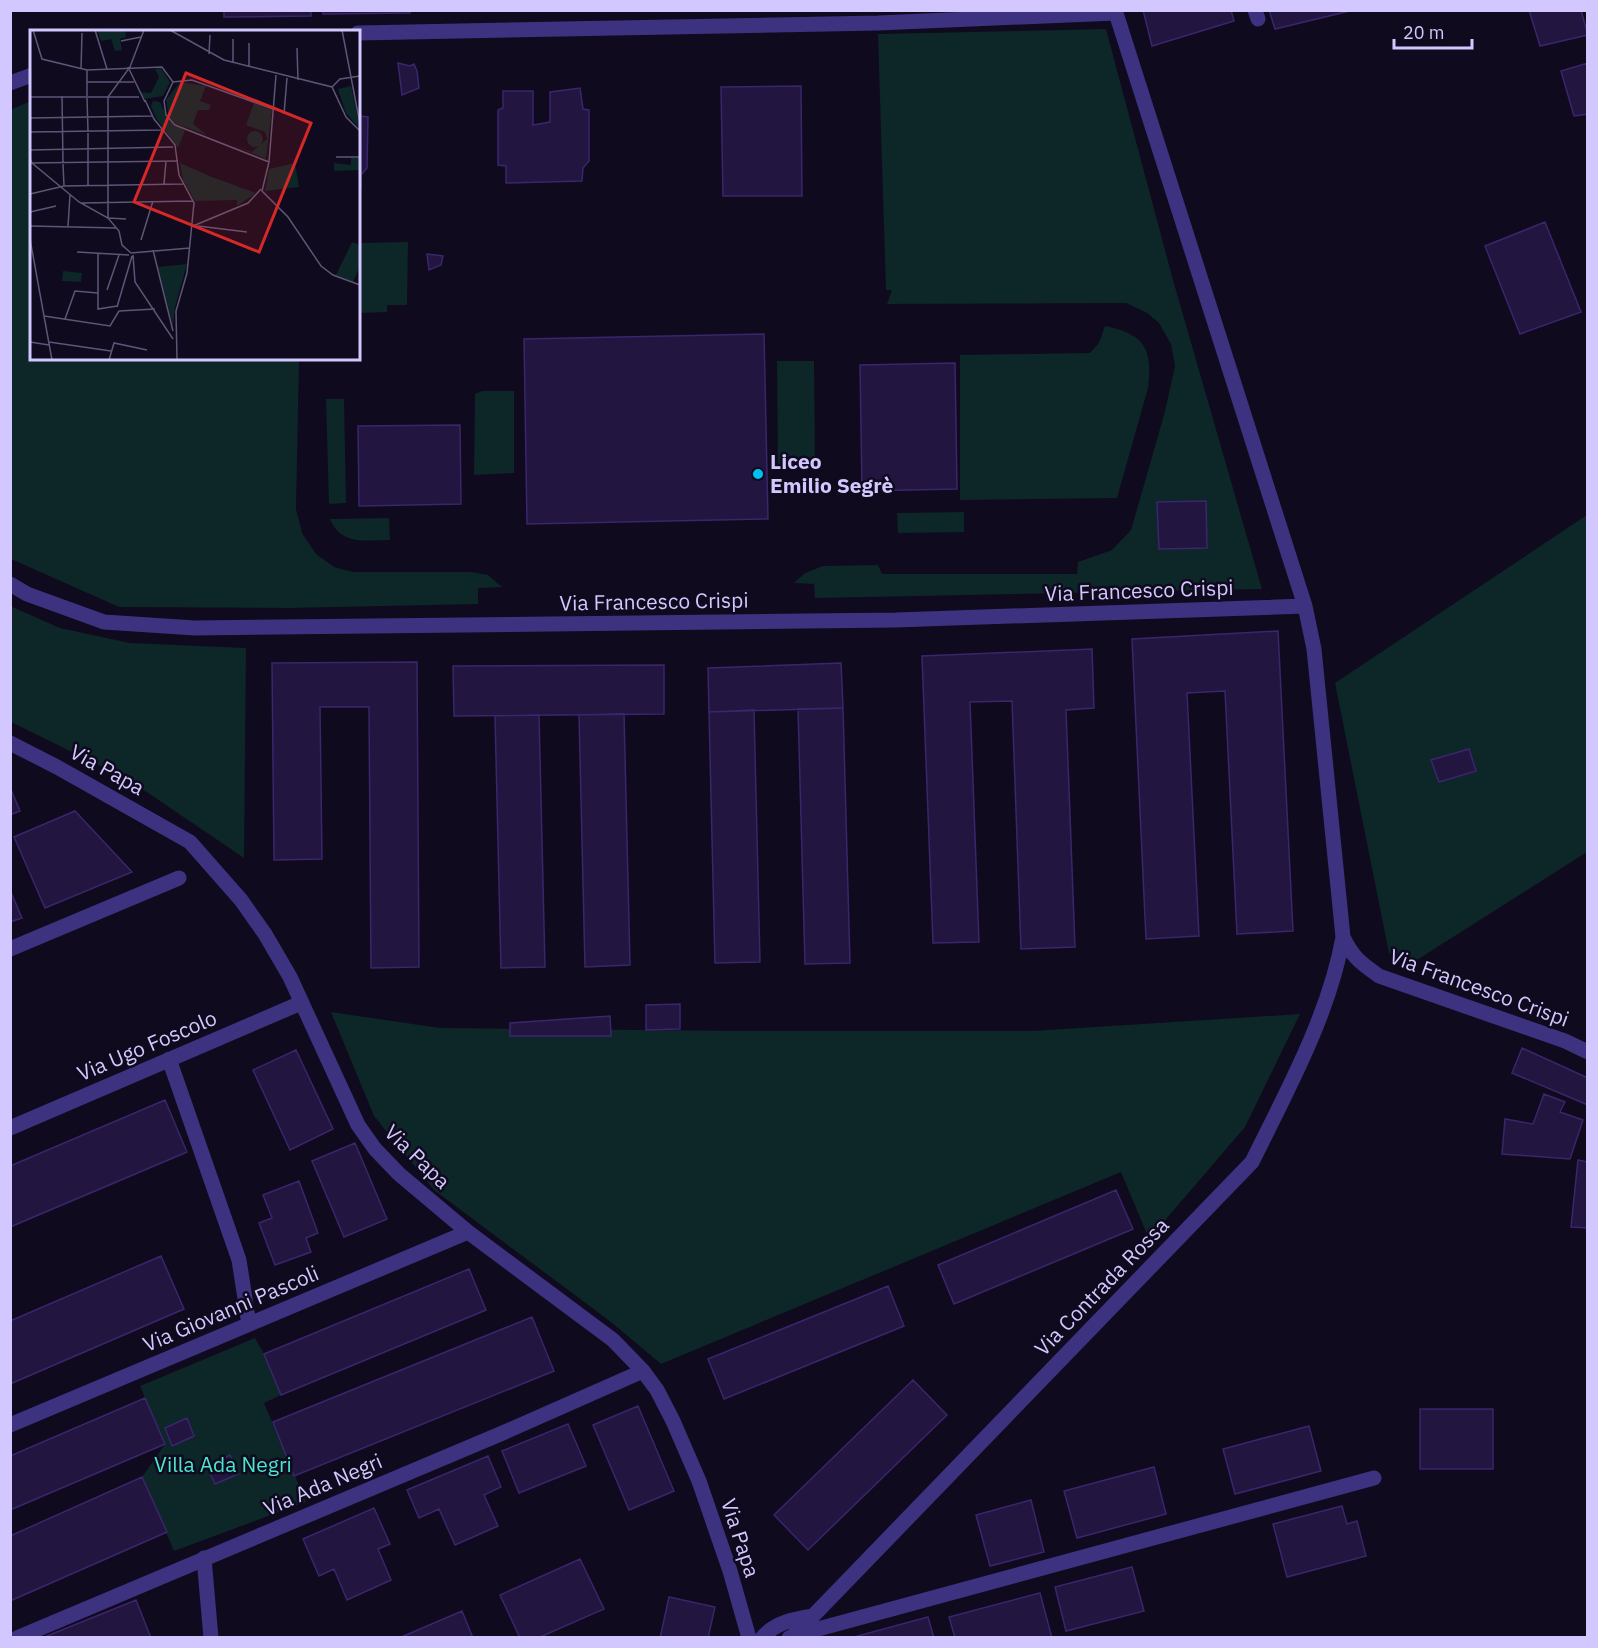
<svg xmlns="http://www.w3.org/2000/svg" width="1598" height="1648" viewBox="0 0 1598 1648" font-family="'IBM Plex Sans',sans-serif">
<style>
.green{fill:#0d2628}
.building{fill:#221540;stroke:#3b256d;stroke-width:1.5}
.lines{fill:none;stroke-linecap:round;stroke-linejoin:round}
.minor{stroke:#3c3280;stroke-width:15}
.poi-dot{fill:#00c2f2;stroke:#0f0a1d;stroke-width:2}
.labels{text-anchor:middle;stroke-width:5;stroke-linejoin:round;paint-order:stroke}
.poi-label{font-size:21px;font-weight:bold;fill:#d3c7ff;stroke:#0f0a1d;text-anchor:start}
.street-label{font-size:21px;fill:#d3c7ff;stroke:#0f0a1d}
.park-label{font-size:21px;fill:#4be6cf;stroke:#0f0a1d}
.inset-road{fill:none;stroke:#5d5677;stroke-width:1.5}
.view{fill:#d62828;fill-opacity:0.15;stroke:#d62828;stroke-width:3}
.inset-edge{fill:none;stroke:#d3c7ff;stroke-width:3}
</style>
<rect width="100%" height="100%" fill="#0f0a1d"/>
<path class="green" d="M1106 29 1173 280 1262 589 815 598 814 584 794 583 805 573 823 566 878 565 882 574H1077L1078 562 1112 550 1131 530 1164 415 1175 366 1171 344 1159 323 1147 313 1126 303 887 304 892 290H886L878 34Z
M31 101 32 358 299 359 296 509 302 533 316 554 334 567 353 572H472L488 575 502 587 478 588V604L289 608 119 607 11 559 10 110Z
M408 242 407 305H387V312L359 313V243Z
M1105 326C1145 334 1153 349 1148 388L1117 498 960 500V355L1090 353 1099 343Z
M777 361H814L815 467 778 468Z
M482 391H514V473L474 475 475 394Z
M326 399H344L346 503 329 504Z
M964 512V532L898 533 897 513Z
M1587 515V852L1412 963 1389 953 1335 683Z
M389 518 390 540C366 540 341 546 330 519Z
M10 606 60 628 130 643 246 648 244 858 129 780 11 722Z
M331 1012 440 1028 747 1031H1032L1300 1014 1245 1127 1149 1239 1121 1172 661 1364 611 1322 434 1190 374 1116Z
M255 1338 264 1354 281 1395 264 1403 306 1502 174 1551 142 1477 165 1444 140 1386Z"/>
<path class="building" d="M224 10H311V16L224 17Z
M323 10H410V13L323 14Z
M1143 10H1231L1234 21 1152 46Z
M1269 10H1354L1275 29Z
M1529 10H1581L1588 35 1540 46Z
M398 63 410 66 414 64 417 71 419 88 402 95Z
M1588 63V114L1574 116 1561 71Z
M801 86 802 196H723L721 87Z
M580 88 583 109 589 110V161L583 168 582 181 506 183V166L498 165V110L503 108V91H533V125L550 122V92Z
M358 96 360 116 368 117 367 168 361 175V188H358Z
M1545 222 1581 312 1520 334 1485 246Z
M427 254 443 256 441 265 429 270Z
M764 334 768 519 527 524 524 339Z
M955 363 957 489 862 491 860 365Z
M460 425 461 504 359 506 358 426Z
M1206 501 1207 548 1159 549 1157 502Z
M1278 631 1293 931 1237 934 1225 691 1187 693 1199 936 1146 939 1132 639Z
M1092 649 1094 708 1066 710 1075 947 1021 949 1012 701 970 702 979 942 933 943 922 656Z
M417 662 419 967 371 968 369 707H320L322 859 274 860 272 663Z
M841 663 843 708 709 712 708 668Z
M664 665V714L454 716 453 666Z
M843 708 850 963 805 964 798 709Z
M754 710 760 962 715 963 709 712Z
M624 714 630 965 585 967 579 715Z
M539 715 545 967 501 968 495 716Z
M1469 749 1476 771 1439 782 1431 760Z
M10 787 20 811 10 815Z
M75 811 132 872 45 908 14 837Z
M10 890 22 918 10 922Z
M680 1004V1029L646 1030V1005Z
M610 1016 611 1036H510V1023Z
M1522 1048 1588 1078V1105L1512 1073Z
M296 1050 333 1129 290 1150 253 1070Z
M1544 1094 1565 1102 1560 1112 1583 1120 1570 1159 1502 1154 1505 1119 1533 1124Z
M165 1100 187 1152 10 1227V1166Z
M355 1143 387 1219 344 1237 312 1161Z
M1578 1160 1588 1162V1228L1571 1227Z
M299 1181 318 1233 306 1238 311 1252 275 1265 259 1223 272 1218 263 1195Z
M1116 1190 1133 1229 954 1304 938 1265Z
M161 1256 184 1309 10 1384V1321Z
M469 1269 486 1310 281 1395 264 1354Z
M888 1286 904 1326 724 1399 708 1359Z
M532 1317 554 1371 294 1476 273 1422Z
M913 1380 947 1415 808 1550 774 1515Z
M145 1398 165 1444 10 1510V1456Z
M638 1406 674 1491 629 1510 593 1425Z
M1420 1409H1493V1469H1420Z
M187 1418 194 1436 172 1446 165 1428Z
M568 1424 586 1466 519 1493 502 1451Z
M1309 1426 1321 1471 1235 1494 1223 1449Z
M230 1455 238 1474 215 1484 207 1466Z
M488 1456 501 1487 484 1495 498 1526 455 1545 439 1509 419 1518 407 1490Z
M1154 1467 1166 1514 1077 1538 1064 1491Z
M142 1477 167 1532 10 1601V1536Z
M1031 1500 1044 1552 990 1566 976 1515Z
M1342 1506 1347 1524 1357 1521 1366 1556 1287 1577 1273 1524Z
M374 1508 390 1544 378 1549 391 1580 347 1600 334 1569 319 1576 303 1539Z
M580 1559 604 1609 538 1638H520L500 1595Z
M1132 1567 1144 1611 1066 1631 1055 1587Z
M1040 1593 1052 1638H955L949 1617Z
M669 1597 715 1607 708 1638H660Z
M136 1600 151 1638H42Z
M462 1611 473 1638H399Z
M928 1617 934 1638H854V1637Z"/>
<g class="lines">
<path class="minor" d="M1115 10 1305 606 1314 649 1343 937C1353 958 1361 963 1379 976L1565 1041 1588 1052
M1255 10 1258 19
M358 33 878 23 1116 13
M10 83 32 75
M10 584 27 594 104 622 195 628 896 620 1305 606
M10 743 57 767 190 842 241 900 265 934 290 977 358 1125 375 1149 399 1174 468 1232 613 1340 643 1371 657 1390 673 1421 699 1481 730 1571 749 1638
M10 949 179 878
M169 1059 239 1260 249 1324
M10 1128 301 1003
M10 1425 468 1232
M204 1558 211 1638
M796 1635 1374 1478
M17 1638 505 1432 643 1371
M762 1638C775 1622 795 1619 813 1616
M789 1638 793 1636 813 1616 1252 1162C1287 1091 1329 1015 1343 937"/>
</g>
<circle class="poi-dot" cx="758" cy="474" r="6"/>
<g class="labels">
<g class="poi-label">
<text x="770" y="469">Liceo<tspan x="770" dy="24">Emilio Segrè</tspan></text>
</g>
<g class="street-label">
<text transform="translate(1139 591) rotate(-2)" y="7">Via Francesco Crispi</text>
<text transform="translate(654 602) rotate(-1)" y="7">Via Francesco Crispi</text>
<text transform="translate(107 770) rotate(29)" y="7">Via Papa</text>
<text transform="translate(1479 988) rotate(20)" y="7">Via Francesco Crispi</text>
<text transform="translate(147 1046) rotate(-23)" y="7">Via Ugo Foscolo</text>
<text transform="translate(417 1157) rotate(44)" y="7">Via Papa</text>
<text transform="translate(1102 1287) rotate(-46)" y="7">Via Contrada Rossa</text>
<text transform="translate(231 1309) rotate(-23)" y="7">Via Giovanni Pascoli</text>
<text transform="translate(323 1485) rotate(-23)" y="7">Via Ada Negri</text>
<text transform="translate(740 1538) rotate(72)" y="7">Via Papa</text>
</g>
<g class="park-label">
<text x="223" y="1472">Villa Ada Negri</text>
</g>
</g>
<g transform="translate(30 30)">
<rect width="330" height="330" fill="#0f0a1d"/>
<path d="M67 0H95L96 7 90 9 92 20 85 21 81 9 71 11ZM131 38 140 52 133 66 115 69 110 62 121 63 129 47 125 39ZM150 52 176 56 170 71 181 75 179 80H168L163 94 177 105 146 94 139 87 136 70ZM321 56 330 97 329 98 316 83 308 59ZM123 71 130 72 138 90 155 101 148 118 126 88 121 76ZM224 73 242 80 236 129 200 114 222 122 237 109 235 102 216 95ZM217 109a8 8 0 1 1 16 0a8 8 0 1 1-16 0ZM321 128H330V140L304 141V133L321 135ZM150 133 182 147 226 163 207 176V170L165 171 153 150ZM265 133 269 157 235 161 239 139ZM322 212 330 215V236L323 252 306 245ZM157 234 145 277 143 296 128 237ZM33 241 52 243 51 252 32 251Z" fill="#0d2628"/>
<path class="inset-road" d="M3 0 12 29 57 40 132 37 143 52M65 0 77 39M140 0 194 30 302 57 316 87 330 101M312 0 330 94M91 11 111 7M219 13V37M267 18 268 50M179 24 180 5M203 33V9M98 37 115 72M51 39 52 3M57 40V66M246 45 239 132 232 161 258 187 291 236 303 245 330 255M57 52H104M302 57 310 49 330 46M32 66 33 133M0 67H109M78 67V188M78 67 100 37 114 0M57 68 58 101M115 70 124 89 145 115 149 145 164 173 157 243 146 281 147 330M254 84 257 48M0 88 122 86M0 102 132 100M0 120 143 117M306 127H330M0 128 2 133 49 172 78 188 89 201 92 215 101 223M58 132V103M239 132 145 95 136 85 134 71 143 52 162 50 243 79M0 133 148 131M58 133V155M33 134 34 156M134 154 136 131M0 164 34 156 153 154M52 173 163 171M0 182 26 176M78 188 96 189M0 196 87 198M38 196 40 165M163 196 218 173 231 159M168 196 217 202M0 209 22 330M111 210 123 171M123 220 143 301M47 222 99 225M68 223V279L87 276M101 223 160 218M103 225 105 252 143 309M77 260 89 225M87 277 102 226M89 281 125 279M14 286 80 296 89 281M35 289 45 261 68 263M0 312 19 315M19 312 81 321M79 330 84 313 117 320"/>
<path class="view" d="M156 43 281 93 229 222 104 172Z"/>
<rect width="330" height="330" class="inset-edge"/>
</g>
<rect width="1598" height="1648" fill="none" stroke="#d3c7ff" stroke-width="24"/>
<path d="M1394 39v9h78v-9" fill="none" stroke="#d3c7ff" stroke-width="3"/>
<text x="1403" y="39" font-size="18" fill="#d3c7ff" stroke="#0f0a1d" stroke-width="4.5" paint-order="stroke">20 m</text>
</svg>
